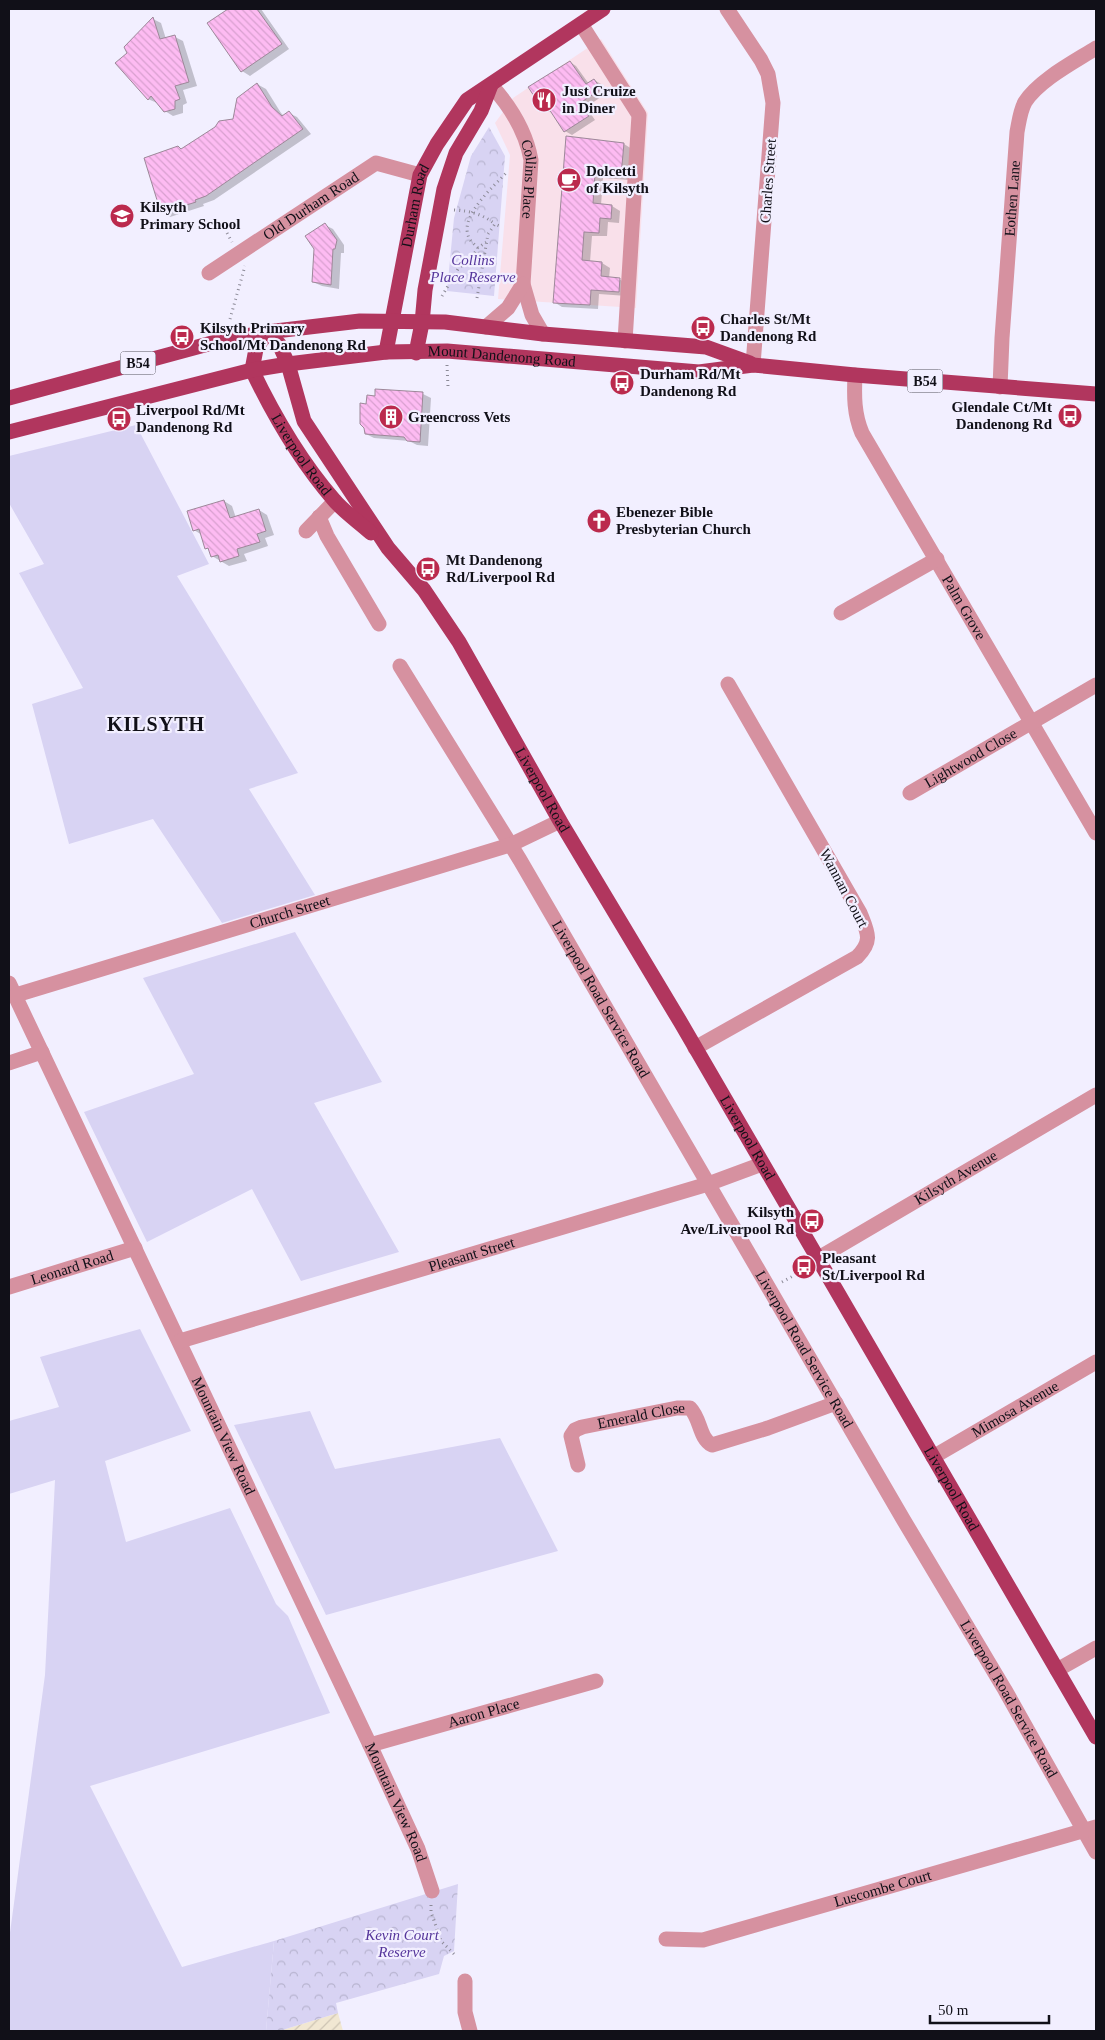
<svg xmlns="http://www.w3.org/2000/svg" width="1105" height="2040" viewBox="0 0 1105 2040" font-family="'Times New Roman',serif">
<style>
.commercial{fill:#f9e0ea}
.industrial{fill:url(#industrial-furrows)}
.green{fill:#d8d3f3}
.park{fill:url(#park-crowns)}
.shadow{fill:#0003}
.building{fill:url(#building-back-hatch);stroke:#9d8899}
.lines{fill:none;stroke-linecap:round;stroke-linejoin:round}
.path{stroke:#8c8a97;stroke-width:3;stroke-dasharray:1 4;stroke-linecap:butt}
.minor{stroke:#d691a0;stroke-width:15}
.major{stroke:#b1365e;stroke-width:15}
.labels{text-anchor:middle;stroke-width:4.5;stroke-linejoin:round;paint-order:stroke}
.shield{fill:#f2efff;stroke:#54535d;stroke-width:1}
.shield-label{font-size:14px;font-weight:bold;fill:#111018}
.poi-label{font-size:15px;font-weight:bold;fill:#111018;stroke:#f2efff;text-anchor:start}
.street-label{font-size:15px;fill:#111018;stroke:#f2efff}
.park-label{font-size:15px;font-style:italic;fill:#55359b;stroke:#f2efff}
.district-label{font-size:20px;font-weight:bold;letter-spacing:1px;fill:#111018;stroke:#f2efff}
</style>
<defs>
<pattern id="industrial-furrows" width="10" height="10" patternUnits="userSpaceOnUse" patternTransform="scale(1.25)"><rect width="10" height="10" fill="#f1e7d2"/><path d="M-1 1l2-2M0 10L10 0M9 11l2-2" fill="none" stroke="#cec5b4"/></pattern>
<pattern id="park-crowns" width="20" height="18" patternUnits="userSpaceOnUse" patternTransform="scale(1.25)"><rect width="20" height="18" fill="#d8d3f3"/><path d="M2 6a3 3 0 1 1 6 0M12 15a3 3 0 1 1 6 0" fill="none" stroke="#b8b4d0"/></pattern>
<pattern id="building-back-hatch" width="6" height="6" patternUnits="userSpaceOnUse" patternTransform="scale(1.25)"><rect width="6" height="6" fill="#fdbbf2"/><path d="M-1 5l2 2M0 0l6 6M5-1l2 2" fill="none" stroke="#d8a0cf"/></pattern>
</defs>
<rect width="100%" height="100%" fill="#f2efff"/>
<path class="commercial" d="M601 39 648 113 636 308 498 299 510 155 495 123 513 98Z"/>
<path class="industrial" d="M338 2013 343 2031H279Z"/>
<path class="green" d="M136 425 209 564 177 576 298 773 249 789 315 895 222 923 153 819 69 844 32 704 83 688 19 573 44 564 9 503V456Z
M295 932 382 1082 314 1103 399 1252 301 1281 252 1189 147 1242 84 1112 194 1074 143 978Z
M140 1329 191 1431 105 1461 126 1542 230 1508 276 1604 288 1616 330 1713 90 1786 182 1967 274 1941 266 2031H9V1940L45 1675 55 1480 9 1494V1421L59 1407 40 1357Z
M310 1411 335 1469 500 1438 558 1551 326 1615 234 1425Z"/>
<path class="park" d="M489 127 505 156 494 296 447 291 454 218 471 156Z
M458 1884 454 1951 444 1956 439 1974 336 2003 338 2013 279 2031H266L274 1941Z"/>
<path class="shadow" d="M231 9H261L289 49 250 76 242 71 209 24Z
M153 19 161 23 166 39 175 37 183 41 197 86 183 90 187 103 183 105V113L173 116 165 111 158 102 157 103 148 99 129 54Z
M570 62 576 66 589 84 594 80 601 84 607 93 586 107 595 120 572 135 565 131 553 113 545 110Z
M257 84 266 89 281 113 284 116 289 113 297 117 311 134 214 200 203 204 204 206 170 217 162 212 182 150 234 120Z
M567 138 624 144 632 149 629 180 603 178 601 205 612 206 620 211 619 223 608 222 607 236H592L590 262 602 263 610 268 609 278 619 279 627 284V296L599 294 598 309 562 307 554 302Z
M325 225 333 229 344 245V253H341L339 289 322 286 313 282Z
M423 394 431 398 428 446 417 445 409 441 374 438 366 434Z
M224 501 232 506 236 518 259 510 267 515 274 535 265 538 268 546 244 554 247 561 229 566 212 556 210 550 206 548 202 535 194 530Z"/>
<path class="building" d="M228 9H257L282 44 241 72 207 23Z
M153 17 160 39 175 35 189 82 175 86 180 99 175 101V109L164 112 151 96 148 100 115 63 127 53 124 47Z
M570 61 586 84 594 79 601 89 580 103 589 116 564 132 549 109 544 111 528 87Z
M257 83 272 107 282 116 289 111 303 129 206 196 195 200 196 202 161 213 144 158 178 146 181 149 215 127 219 121 233 119 237 98Z
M566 136 624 143 621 176 595 174 593 203 612 205 611 219 600 218 599 233 584 232 582 260 602 262 601 276 620 278 619 292 591 290 590 305 553 303Z
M325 223 337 240 335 249H333L331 285 312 282 314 249 305 236Z
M375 389 423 392 420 442 407 441 404 437 365 434 364 428 360 424V403L366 404 367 395 375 396Z
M224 500 230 518 259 509 266 531 257 534 260 542 237 549 239 556 220 562 218 555 211 557 208 548 205 549 199 529 193 531 187 511Z"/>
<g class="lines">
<path class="path" d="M454 210C471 211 482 214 495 224
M227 233 232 242
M478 248C474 244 469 240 468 235 461 215 494 186 507 172
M442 296 458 269 471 258 478 248 486 242
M477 298 488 234 495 224 502 227
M230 319 245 266
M447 365 448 387
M782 1282 806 1269
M431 1905V1912L441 1941 456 1956"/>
<g class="minor">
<path d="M727 9 761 60 768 74 773 103 753 365"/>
<path d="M581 24 639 115 625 341"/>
<path id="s1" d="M491 85C510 106 526 132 531 160L523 284 532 315 543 334"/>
<path id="s2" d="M209 273 376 163 420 175"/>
<path d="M486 327 508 308 523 284"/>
<path id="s3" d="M855 375C854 396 854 414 862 433L1096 833"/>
<path id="s4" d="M1000 387 1002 338 1017 132C1019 122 1020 111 1025 102 1039 80 1074 62 1096 48"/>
<path d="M319 517 327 536 379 624"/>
<path d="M306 531 335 501"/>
<path d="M841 613 937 559"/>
<path id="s5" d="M400 666 520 860 903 1519 1005 1690 1096 1852"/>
<path id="s6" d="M910 793 1096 685"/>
<path id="s7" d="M9 983 370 1745 418 1849 432 1891"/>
<path id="s8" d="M16 995 510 845 560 821"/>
<path d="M695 1048 857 957C873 941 868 933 860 913L728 684"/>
<path d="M9 1063 42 1052"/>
<path id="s9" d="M817 1259 1096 1095"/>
<path id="s10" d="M9 1287 135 1248"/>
<path id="s11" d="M180 1341 708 1184 762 1164"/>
<path id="s12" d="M933 1457 1096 1362"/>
<path id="s13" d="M578 1465 571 1436 575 1430 582 1427 677 1408H690C701 1419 699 1438 712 1445L768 1428 836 1403"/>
<path d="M1057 1670 1096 1648"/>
<path id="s14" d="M370 1745 596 1681"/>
<path id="s15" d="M666 1939 703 1940 1096 1827"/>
<path d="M465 1981V2012L470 2031"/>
</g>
<g class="major">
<path id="s16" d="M267 332 279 344 288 364 304 421 388 548 424 590 459 642 560 821 681 1023 1096 1737"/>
<path id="s17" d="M386 352 420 175 437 144 467 100 603 9"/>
<path d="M416 353 422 323 425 290 444 189 456 153 481 111 491 85"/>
<path id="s18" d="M252 370C274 416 301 462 334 500 344 512 359 522 371 533"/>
<path d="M252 370 256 349 267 332"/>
<path d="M9 398 223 340 267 332 360 321 445 322 543 334 706 347 750 363"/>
<path id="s19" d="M9 432 252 370 288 364 386 352 447 351 699 372 753 365 855 375 1096 394"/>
</g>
</g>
<defs>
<symbol id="restaurant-disc" viewBox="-11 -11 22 22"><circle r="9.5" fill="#bb2a4d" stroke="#f2efff"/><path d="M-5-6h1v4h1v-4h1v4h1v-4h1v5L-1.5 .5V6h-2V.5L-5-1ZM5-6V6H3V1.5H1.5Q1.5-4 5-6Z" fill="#fff"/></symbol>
<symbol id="cafe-disc" viewBox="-11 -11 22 22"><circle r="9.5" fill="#bb2a4d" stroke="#f2efff"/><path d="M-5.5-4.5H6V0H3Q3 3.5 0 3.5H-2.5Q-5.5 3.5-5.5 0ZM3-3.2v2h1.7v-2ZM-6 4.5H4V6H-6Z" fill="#fff"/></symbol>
<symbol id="school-disc" viewBox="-11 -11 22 22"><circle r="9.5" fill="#bb2a4d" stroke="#f2efff"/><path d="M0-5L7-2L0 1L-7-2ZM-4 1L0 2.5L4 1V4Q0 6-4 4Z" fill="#fff"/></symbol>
<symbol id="bus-disc" viewBox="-11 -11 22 22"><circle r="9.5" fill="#bb2a4d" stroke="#f2efff"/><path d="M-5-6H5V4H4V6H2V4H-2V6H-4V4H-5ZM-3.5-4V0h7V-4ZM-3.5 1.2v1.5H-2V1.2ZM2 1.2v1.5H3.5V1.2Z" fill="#fff"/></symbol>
<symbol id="building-disc" viewBox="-11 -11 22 22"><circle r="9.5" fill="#bb2a4d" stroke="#f2efff"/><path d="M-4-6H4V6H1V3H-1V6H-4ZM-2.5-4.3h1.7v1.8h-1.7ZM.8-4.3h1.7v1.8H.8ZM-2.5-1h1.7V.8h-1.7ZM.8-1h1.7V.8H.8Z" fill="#fff"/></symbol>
<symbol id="church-disc" viewBox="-11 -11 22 22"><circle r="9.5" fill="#bb2a4d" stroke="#f2efff"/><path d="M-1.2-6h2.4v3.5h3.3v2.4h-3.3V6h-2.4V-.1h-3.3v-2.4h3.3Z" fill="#fff"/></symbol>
</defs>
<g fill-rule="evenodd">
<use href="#restaurant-disc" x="530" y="86" width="28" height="28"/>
<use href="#cafe-disc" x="555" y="166" width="28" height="28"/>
<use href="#school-disc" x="108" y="202" width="28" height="28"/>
<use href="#bus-disc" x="689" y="314" width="28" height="28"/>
<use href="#bus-disc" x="168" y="323" width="28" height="28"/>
<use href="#bus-disc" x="608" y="369" width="28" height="28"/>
<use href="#bus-disc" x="1056" y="402" width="28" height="28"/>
<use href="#building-disc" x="377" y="403" width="28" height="28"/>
<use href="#bus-disc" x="105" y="405" width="28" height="28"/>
<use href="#church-disc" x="585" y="507" width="28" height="28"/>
<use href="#bus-disc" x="414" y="555" width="28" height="28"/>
<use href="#bus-disc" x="798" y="1207" width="28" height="28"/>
<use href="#bus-disc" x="790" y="1253" width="28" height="28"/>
</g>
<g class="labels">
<g class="shield">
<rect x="120.5" y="351.5" width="35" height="23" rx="4"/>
<rect x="907.5" y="369.5" width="35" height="23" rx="4"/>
</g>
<g class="shield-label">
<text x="138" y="368">B54</text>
<text x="925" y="386">B54</text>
</g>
<g class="poi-label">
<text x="562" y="96">Just Cruize<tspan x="562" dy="17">in Diner</tspan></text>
<text x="586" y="176">Dolcetti<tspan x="586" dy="17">of Kilsyth</tspan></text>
<text x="140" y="212">Kilsyth<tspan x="140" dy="17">Primary School</tspan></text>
<text x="720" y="324">Charles St/Mt<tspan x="720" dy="17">Dandenong Rd</tspan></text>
<text x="200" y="333">Kilsyth Primary<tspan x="200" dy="17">School/Mt Dandenong Rd</tspan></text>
<text x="640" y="379">Durham Rd/Mt<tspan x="640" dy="17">Dandenong Rd</tspan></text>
<text x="1052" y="412" text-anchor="end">Glendale Ct/Mt<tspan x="1052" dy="17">Dandenong Rd</tspan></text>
<text x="136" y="415">Liverpool Rd/Mt<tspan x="136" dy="17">Dandenong Rd</tspan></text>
<text x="408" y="422">Greencross Vets</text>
<text x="616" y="517">Ebenezer Bible<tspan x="616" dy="17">Presbyterian Church</tspan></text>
<text x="446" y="565">Mt Dandenong<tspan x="446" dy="17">Rd/Liverpool Rd</tspan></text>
<text x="794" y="1217" text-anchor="end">Kilsyth<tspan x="794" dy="17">Ave/Liverpool Rd</tspan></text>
<text x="822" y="1263">Pleasant<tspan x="822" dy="17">St/Liverpool Rd</tspan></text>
</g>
<g class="street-label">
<text dy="5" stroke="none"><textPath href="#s1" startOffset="105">Collins Place</textPath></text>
<text transform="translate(768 181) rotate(-86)" y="5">Charles Street</text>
<text dy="5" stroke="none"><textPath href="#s4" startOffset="189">Eothen Lane</textPath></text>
<text dy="5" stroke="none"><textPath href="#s2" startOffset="122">Old Durham Road</textPath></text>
<text dy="5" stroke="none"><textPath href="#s17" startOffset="149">Durham Road</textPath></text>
<text dy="5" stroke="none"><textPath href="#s19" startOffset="502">Mount Dandenong Road</textPath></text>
<text dy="5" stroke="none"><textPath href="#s18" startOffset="98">Liverpool Road</textPath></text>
<text dy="5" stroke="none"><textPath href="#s3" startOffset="261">Palm Grove</textPath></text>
<text dy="5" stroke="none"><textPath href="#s6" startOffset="70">Lightwood Close</textPath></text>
<text dy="5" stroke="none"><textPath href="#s16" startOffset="538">Liverpool Road</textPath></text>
<text transform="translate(844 888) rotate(62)" y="5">Wannan Court</text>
<text dy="5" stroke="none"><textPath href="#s8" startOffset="286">Church Street</textPath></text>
<text dy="5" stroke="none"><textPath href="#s5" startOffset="389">Liverpool Road Service Road</textPath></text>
<text dy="5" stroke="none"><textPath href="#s16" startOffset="942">Liverpool Road</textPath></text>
<text dy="5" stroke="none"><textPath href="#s9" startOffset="161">Kilsyth Avenue</textPath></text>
<text dy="5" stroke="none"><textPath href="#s11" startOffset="304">Pleasant Street</textPath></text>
<text dy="5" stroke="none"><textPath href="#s10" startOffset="66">Leonard Road</textPath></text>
<text dy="5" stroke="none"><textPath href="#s5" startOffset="794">Liverpool Road Service Road</textPath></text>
<text dy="5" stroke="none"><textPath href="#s12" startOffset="95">Mimosa Avenue</textPath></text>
<text dy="5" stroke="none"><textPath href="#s13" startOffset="105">Emerald Close</textPath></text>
<text dy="5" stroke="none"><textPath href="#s7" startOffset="501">Mountain View Road</textPath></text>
<text dy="5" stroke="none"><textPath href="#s16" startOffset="1348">Liverpool Road</textPath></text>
<text dy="5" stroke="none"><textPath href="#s5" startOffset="1199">Liverpool Road Service Road</textPath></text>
<text dy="5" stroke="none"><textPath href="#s14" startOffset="118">Aaron Place</textPath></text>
<text dy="5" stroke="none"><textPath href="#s7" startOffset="906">Mountain View Road</textPath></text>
<text dy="5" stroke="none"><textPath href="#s15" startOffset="224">Luscombe Court</textPath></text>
</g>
<g class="park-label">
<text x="473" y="265">Collins<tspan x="473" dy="17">Place Reserve</tspan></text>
<text x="402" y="1940">Kevin Court<tspan x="402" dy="17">Reserve</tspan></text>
</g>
<g class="district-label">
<text x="156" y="731">KILSYTH</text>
</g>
</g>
<rect width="1105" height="2040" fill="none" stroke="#111018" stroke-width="20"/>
<path d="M930 2015v8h119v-8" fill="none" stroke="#111018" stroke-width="2.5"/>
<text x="938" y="2015" font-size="15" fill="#111018" stroke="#f2efff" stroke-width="4" paint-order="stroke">50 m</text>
</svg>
